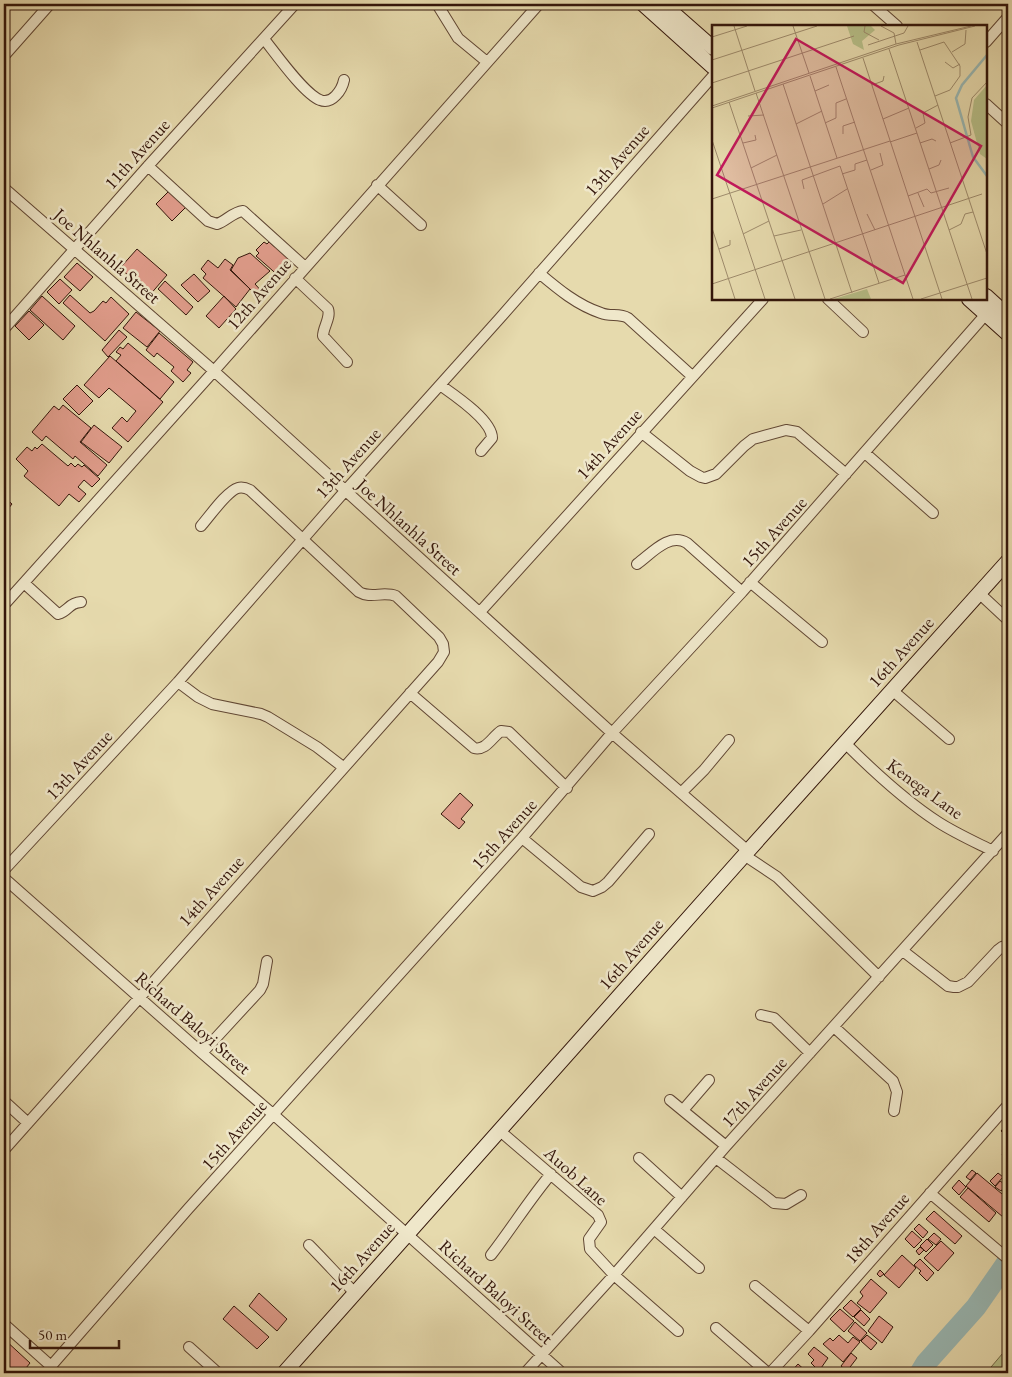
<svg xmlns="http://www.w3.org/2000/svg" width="1012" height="1377" viewBox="0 0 1012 1377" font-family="'EB Garamond',serif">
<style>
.green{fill:#b7bf88;stroke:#756a49}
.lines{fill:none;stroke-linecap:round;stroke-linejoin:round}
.river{stroke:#99b8b4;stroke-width:21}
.building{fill:#e19d8c;stroke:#33150a}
.street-casing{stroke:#604633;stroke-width:12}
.secondary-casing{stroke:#33150a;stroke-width:16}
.street{stroke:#efe7ca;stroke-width:10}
.secondary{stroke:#efe7ca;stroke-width:14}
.labels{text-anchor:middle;stroke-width:5;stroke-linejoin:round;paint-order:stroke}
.street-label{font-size:18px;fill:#33150a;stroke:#efe7ca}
.inset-river{fill:none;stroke:#99b8b4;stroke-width:2.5}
.inset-road{fill:none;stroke:#9e8b6c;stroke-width:1}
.view{fill:#c2185b;fill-opacity:0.15;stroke:#c2185b;stroke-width:2.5}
.inset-edge{fill:none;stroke:#33150a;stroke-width:2.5}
</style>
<rect width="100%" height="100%" fill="#e6daad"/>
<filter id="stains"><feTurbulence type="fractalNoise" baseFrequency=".004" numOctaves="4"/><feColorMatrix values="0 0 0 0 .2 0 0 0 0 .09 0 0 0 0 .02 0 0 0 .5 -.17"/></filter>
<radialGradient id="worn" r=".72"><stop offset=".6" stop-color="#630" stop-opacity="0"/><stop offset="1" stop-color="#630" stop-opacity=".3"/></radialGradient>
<path class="green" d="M1008 1347V1373H986Z"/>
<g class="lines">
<path class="river" d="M920 1373 926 1363 976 1307 1008 1261"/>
</g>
<path class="building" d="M169 191 186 207 172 221 156 204Z
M264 242 267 244 269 242 294 263 281 278 256 256 259 253 256 250Z
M137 249 167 275 149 296 139 286 142 282 132 273 129 276 120 268Z
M250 253 270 271 255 284 264 294 259 298 231 270 238 258Z
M225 259 233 265 230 270 250 289 236 307 203 278 206 274 201 269 208 260 218 268Z
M77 263 93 277 80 291 64 277Z
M194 274 210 291 198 302 181 285Z
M60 279 72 290 59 304 47 292Z
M165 281 193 307 186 315 158 289Z
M70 295 90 313 94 311 103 301 106 303 111 297 129 314 105 341 63 303Z
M42 296 75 326 63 340 30 310Z
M224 296 236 309 219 328 206 316Z
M29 311 44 325 29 340 15 326Z
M136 312 160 331 147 347 123 328Z
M119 330 127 337 108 357 102 350Z
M159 333 193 362 187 370 191 373 183 382 171 371 174 367 157 353 154 357 146 350Z
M128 343 174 382 160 399 116 361 121 355 116 352 120 347 123 349Z
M110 356 163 402 128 442 112 428 122 417 127 422 136 411 109 388 99 398 84 385Z
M77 385 93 401 79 415 63 399Z
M63 405 91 428 80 442 107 465 98 476 75 456 73 459 46 436 42 441 32 432 54 406 59 410Z
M94 425 122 447 109 463 81 442Z
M42 444 68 466 71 463 75 467 78 464 82 467 84 465 100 479 92 487 84 480 78 487 86 494 79 502 69 494 59 506 24 476 28 471 16 459 27 447 32 451 35 447 37 449Z
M4 497 12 504 4 514Z
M460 793 473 805 461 819 465 822 459 829 441 814Z
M1008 1123V1132L1006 1135 1001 1131Z
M1007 1148 1008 1149V1160L1002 1155Z
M972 1170 976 1173 970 1180 966 1177Z
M977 1173 1008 1199V1211L1003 1217 966 1186Z
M998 1173 1003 1177 995 1186 990 1181Z
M959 1180 966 1187 959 1195 952 1188Z
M1000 1181 1006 1185 1001 1191 995 1187Z
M1007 1186 1008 1187 1007 1196 1002 1192Z
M968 1188 996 1213 989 1222 960 1197Z
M934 1211 962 1236 955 1244 926 1219Z
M919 1224 928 1232 923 1238 914 1229Z
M912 1231 922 1240 914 1248 905 1239Z
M934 1233 941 1239 936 1245 928 1239Z
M927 1239 933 1245 926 1252 920 1246Z
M941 1241 954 1253 938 1271 924 1258Z
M920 1247 924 1250 919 1255 916 1251Z
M902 1255 916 1268 899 1288 884 1275Z
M920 1259 934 1273 927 1281 919 1273 921 1271 914 1265Z
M880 1270 884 1274 880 1277 877 1274Z
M871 1279 887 1293 870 1313 857 1303 863 1296 860 1292Z
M259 1293 287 1319 277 1331 249 1306Z
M851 1300 861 1309 853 1317 843 1308Z
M234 1306 269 1337 257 1349 223 1319Z
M840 1309 854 1321 844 1332 830 1319Z
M861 1310 870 1319 864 1326 854 1317Z
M879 1316 893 1327 882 1343 868 1331Z
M855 1322 867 1333 860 1341 848 1331Z
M839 1335 848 1343 853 1337 860 1342 843 1362 823 1344 830 1338 833 1341Z
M867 1335 877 1343 871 1350 861 1341Z
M4 1339 30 1363 22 1373H4V1367L5 1365 4 1363Z
M814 1347 828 1358 819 1371 811 1363 814 1360 808 1354Z
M851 1353 857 1358 847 1371 841 1366Z
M798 1364 808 1373H790Z"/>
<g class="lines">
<defs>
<path id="street" d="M437 4 458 38 487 62
M872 4 897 26
M264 39C276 54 304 94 320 100 332 105 342 90 344 80
M986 42 1008 17
M4 56 50 4
M986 104 1008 124
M148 166 208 221 217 224C226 221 233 212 243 211L305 267
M377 185 421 225
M4 188 214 371 612 733 748 851
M539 273C558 289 577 305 601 313 610 317 619 313 628 318L692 376
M295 278 328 309C331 318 323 327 323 336L347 362
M828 299 863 332
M4 329 148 166 295 4
M440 385C454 395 492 420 492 438L481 451
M641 432 690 471 701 477 705 478 716 474 744 446 753 439 786 430 797 432 846 474
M865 453 933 513
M637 564C651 554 669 532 687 543L742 592
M750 582 822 642
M24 583 58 614C69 611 68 603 81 602
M979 593 1008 620
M4 605 214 371 539 4
M480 612 763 299
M178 682 198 697 212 704 261 714 268 717 317 747 343 767
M892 690 949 739
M410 693 474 748C486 751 492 737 501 731L509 732 567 788
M845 743C874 772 904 800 938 822 955 833 975 842 993 851
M681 793 704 770 729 740
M522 838 581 887 593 891 602 887 608 882 649 834
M744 855 777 877 879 977
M4 870 178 682 345 491 500 318 713 76
M4 878 202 1053 274 1115 562 1373
M903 951 948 986 954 987H958L968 982 998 950 1002 947 1008 945
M761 1015 774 1018 810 1053
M834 1027 893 1081 897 1092 894 1111
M202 1053 260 990 263 984 267 961
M670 1100 726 1146
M4 1101 28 1123
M684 1109 709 1080
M500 1131 598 1215 601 1222 589 1239 590 1249 614 1275 678 1331
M4 1150 438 662 444 652 443 644 439 637 396 596C383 591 371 599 359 592L250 490C246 488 242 487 238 488 227 491 209 517 201 526
M639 1158 682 1197
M716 1158 774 1203 786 1204 801 1195
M930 1193 1008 1259
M654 1229 699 1268
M309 1245C325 1261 339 1277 355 1293
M491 1255C512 1228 529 1200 551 1174
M755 1286 809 1331
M4 1324 51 1366
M716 1328 768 1373
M189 1347 218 1373
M45 1373 188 1209 522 838 612 733 742 592 986 314
M525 1373 614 1275 726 1146 1008 833
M770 1373 809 1331 1008 1105"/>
<path id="secondary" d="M643 4 713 67
M663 4 713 48
M986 296 1008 316
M969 299 1008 334
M284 1373 748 851 1008 561"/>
</defs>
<use href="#street" class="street-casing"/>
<use href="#secondary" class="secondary-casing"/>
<use href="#street" class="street"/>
<use href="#secondary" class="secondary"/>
</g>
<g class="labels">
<g class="street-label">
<text transform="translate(137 154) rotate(-48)" y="6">11th Avenue</text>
<text transform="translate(617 160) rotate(-49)" y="6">13th Avenue</text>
<text transform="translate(107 256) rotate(41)" y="6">Joe Nhlanhla Street</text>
<text transform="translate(259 294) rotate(-49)" y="6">12th Avenue</text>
<text transform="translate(609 444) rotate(-48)" y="6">14th Avenue</text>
<text transform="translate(348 463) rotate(-48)" y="6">13th Avenue</text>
<text transform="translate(409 527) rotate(42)" y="6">Joe Nhlanhla Street</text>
<text transform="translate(774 532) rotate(-48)" y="6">15th Avenue</text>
<text transform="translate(901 652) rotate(-48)" y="6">16th Avenue</text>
<text transform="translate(79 765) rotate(-47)" y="6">13th Avenue</text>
<text transform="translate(925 789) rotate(36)" y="6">Kenega Lane</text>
<text transform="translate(504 834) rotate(-48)" y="6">15th Avenue</text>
<text transform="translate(211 891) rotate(-48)" y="6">14th Avenue</text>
<text transform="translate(631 954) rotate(-49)" y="6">16th Avenue</text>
<text transform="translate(193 1023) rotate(41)" y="6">Richard Baloyi Street</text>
<text transform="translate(754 1092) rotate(-48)" y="6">17th Avenue</text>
<text transform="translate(234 1135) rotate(-48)" y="6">15th Avenue</text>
<text transform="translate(576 1176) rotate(42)" y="6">Auob Lane</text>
<text transform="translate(877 1228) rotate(-49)" y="6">18th Avenue</text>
<text transform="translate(362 1257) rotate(-48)" y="6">16th Avenue</text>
<text transform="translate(496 1292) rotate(42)" y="6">Richard Baloyi Street</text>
</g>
</g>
<g transform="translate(712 25)">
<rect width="275" height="275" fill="#e6daad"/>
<path d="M135 1H159L163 5 150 16 152 25 141 19ZM275 60V134L268 129 259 96 262 75ZM155 264 159 274H122Z" fill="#b7bf88"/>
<path class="inset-river" d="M275 30 250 60 244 73 261 132 275 151"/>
<path class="inset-road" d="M22 1 43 66M81 1 97 48M153 1 152 7 167 15M169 1 182 8 184 19M0 12 35 1M205 17 275 229M156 20 192 8 196 1M177 24 260 274M208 25 232 17 248 41V51L238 65 223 71M240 27 253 19 254 5M151 33 230 274M0 35 105 1M233 37 241 43 248 39M124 42 201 274M98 51 125 133M0 58 142 11M71 59 140 268M160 60 171 56 172 51M103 66 117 60M44 68 113 274M17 77 83 274M0 81 184 19 259 1M0 83 187 20 263 1M36 91 52 90M171 94 197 83M113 98 124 93V78L134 74M84 99 110 86M204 103 213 98 211 88 226 80M131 109V101L143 97M0 115 53 274M178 117 205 108M31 118 44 115 43 110M208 118 220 114 224 116M238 118 259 110 256 92 260 73 275 57M39 143 65 130M217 144 227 140 229 135M159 145 171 140 168 128M130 149 143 145V139L155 135M92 164 90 155 128 141 167 258M206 168 212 182M196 171 215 164 219 168 237 163M0 174 178 116M111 179 135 164M155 189 163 205M0 203 23 274M237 205 249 199 253 189 261 187M31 209 57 196M62 211 89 205M7 224 18 220V215M0 259 270 169M118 274 193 250M209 274 275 253"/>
<path class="view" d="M84 14 269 121 191 258 5 150Z"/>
<rect width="275" height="275" class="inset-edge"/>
</g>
<rect width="1012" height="1377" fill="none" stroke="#e6daad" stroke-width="20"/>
<rect x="5" y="5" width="1002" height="1367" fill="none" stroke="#33150a" stroke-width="2.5"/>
<rect x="10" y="10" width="992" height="1357" fill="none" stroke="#33150a"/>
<path d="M30 1340v8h89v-8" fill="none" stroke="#33150a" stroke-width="2.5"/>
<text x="38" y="1340" font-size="15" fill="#33150a" stroke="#efe7ca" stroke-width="4" paint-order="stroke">50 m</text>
<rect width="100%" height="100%" filter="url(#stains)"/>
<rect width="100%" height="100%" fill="url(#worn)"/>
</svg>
